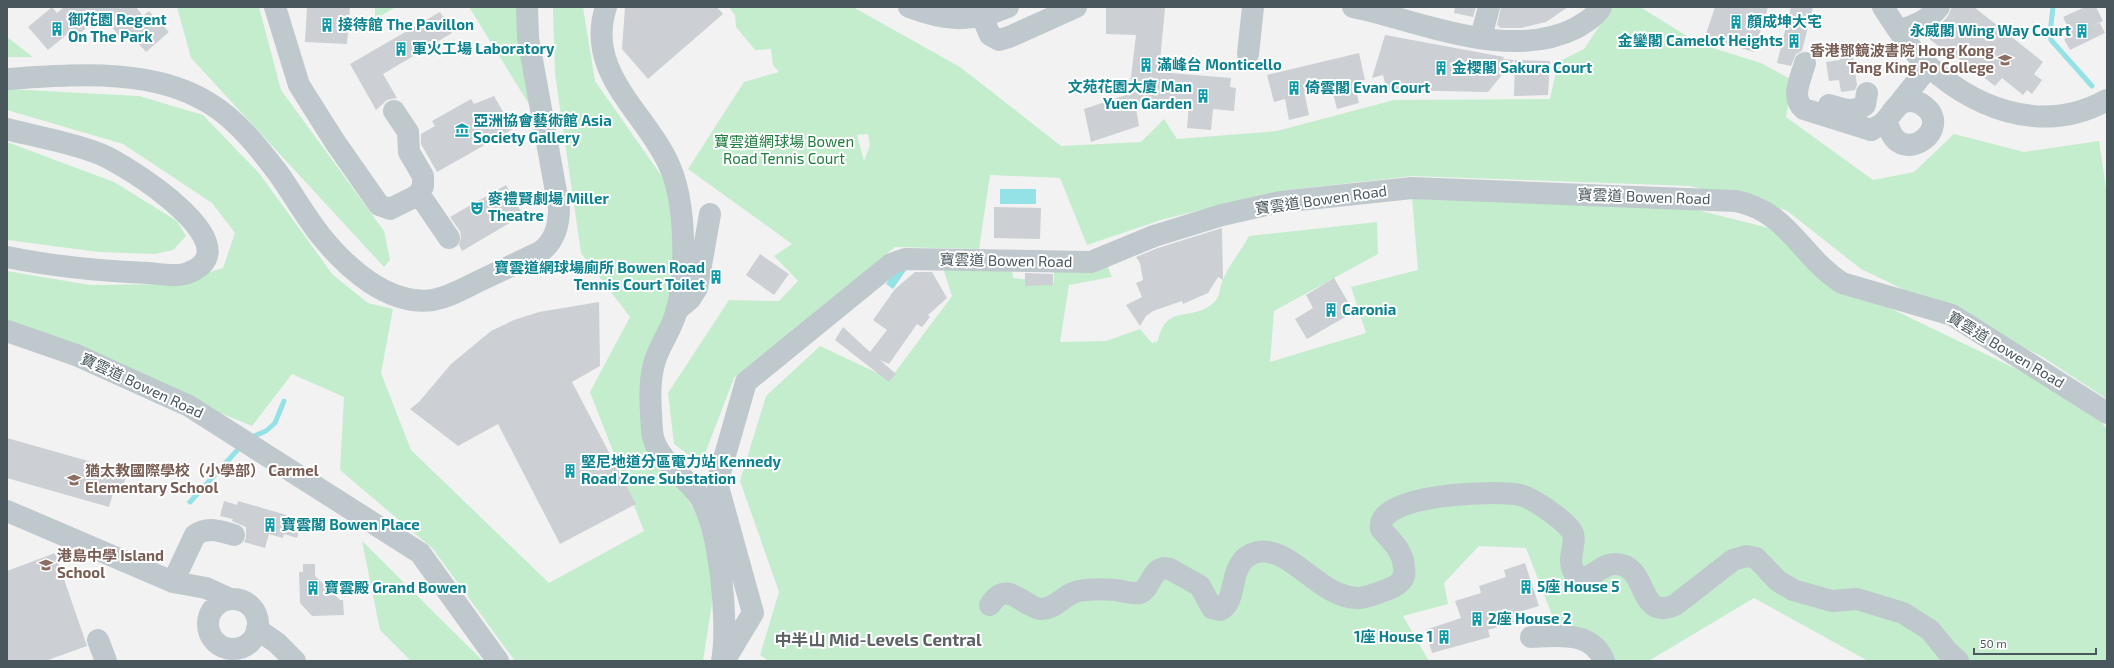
<svg xmlns="http://www.w3.org/2000/svg" width="2114" height="668" viewBox="0 0 2114 668" font-family="'Exo 2','Noto Sans TC',sans-serif">
<style>
.green{fill:#c4edcd;fill-rule:evenodd}
.water{fill:#95e2e6}
.lines{fill:none;stroke-linecap:round;stroke-linejoin:round}
.stream{stroke:#95e2e6;stroke-width:5}
.building{fill:#cccfd3}
.minor{stroke:#bec8cd;stroke-width:22}
.minor-bridge{stroke:#bec8cd;stroke-width:22}
.labels{text-anchor:middle;stroke-width:4;stroke-linejoin:round;paint-order:stroke}
.culture-label{font-size:15px;font-weight:bold;fill:#0d838f;stroke:#fff;text-anchor:start}
.education-label{font-size:15px;font-weight:bold;fill:#785e54;stroke:#fff;text-anchor:start}
.park-label{font-size:15px;fill:#1f7b3e;stroke:#fff}
.street-label{font-size:15px;fill:#4a585e;stroke:#fff}
.quarter-label{font-size:17px;font-weight:bold;fill:#5e6366;stroke:#fff}
</style>
<rect width="100%" height="100%" fill="#f3f2f2"/>
<path class="green" d="M177 7H259L281 90 384 231 390 260 384 267 191 58Z
M375 7H396L375 19Z
M469 7H518L532 109Z
M553 7H583L595 81 663 178 676 226 674 310 646 434 698 516 715 584 703 661H515L433 549 340 470 344 397 292 374 252 426 7 325V271L90 285 172 284 223 268 235 233 212 203 123 144 7 110V89L139 96 203 115 259 173 333 275 368 303 393 309 381 373 411 450 549 583 644 531 590 392 630 317 581 253 555 74Z
M729 7H853L960 67 1061 146 1141 142 1164 119 1177 139 1277 131 1394 100 1550 99 1558 62 1584 49 1612 7H1640L1700 44 1761 63 1792 80 1786 117 1873 180 1914 172 1954 134 2024 152 2099 141 2107 195V399L2041 356 1861 269 1786 210 1690 186 1413 176 1279 191 1164 219 1087 245 1060 178 990 175 979 249 895 247 734 378 701 464 674 444 668 393 729 300 779 301 798 281 774 256 792 244 688 169 744 82 779 72 773 65 771 49 755 50 736 27 735 15ZM868 134 870 145 864 161 857 135Z
M7 37 33 57H7Z
M7 142 114 182 177 221 186 236 173 250 155 254 99 252 7 240Z
M1412 198 1685 207 1773 229 1846 287 2027 374 2102 423 2107 430V661H1868L1754 598 1652 659 1646 661H1609L1557 628 1526 548 1479 546 1444 583 1448 604 1403 616 1429 661H769L760 655 779 592 740 481 766 396 820 346 890 379 952 296 942 265 1012 267 1013 278 1054 283V266L1107 265 1112 277 1069 285 1060 342 1106 341 1140 329 1152 343 1158 341C1166 303 1190 322 1212 304 1220 298 1219 290 1222 282 1228 266 1241 251 1249 236L1377 222 1378 254 1274 311 1270 362 1366 333 1351 287 1418 270Z
M362 541 483 661H411L380 630Z"/>
<path class="water" d="M1000 189H1036V204H1000Z
M899 264 907 269 893 289 886 284Z"/>
<g class="lines">
<path class="stream" d="M2053 7 2050 33 2051 40 2092 86
M249 438 266 431 275 423 284 401
M190 502 242 445"/>
</g>
<path class="building" d="M52 7 57 13 64 7H136L143 16 149 11 169 32 146 52 130 34 123 40 101 15 77 36 72 30 48 50 28 27Z
M307 7H350L347 44 305 42Z
M625 7H717L723 14 648 79 622 49Z
M1106 7 1165 8 1159 72 1231 78 1230 87 1236 88 1234 111 1213 109 1211 130 1187 128 1189 105 1135 103 1139 126 1091 142 1084 109 1129 94 1136 35 1106 34Z
M1455 7H1476L1473 17 1454 13Z
M1501 7H1568L1546 22 1521 28H1501L1497 25Z
M1715 7H1768L1754 52 1705 37Z
M1791 7H1813L1802 51 1796 54 1791 66 1777 63Z
M1952 7H1974L2043 62 2034 74 2042 80 2032 94 2027 90 2023 95 2002 78 1995 86 1957 57 1955 59 1928 38 1948 16Z
M2085 7H2096L2103 21 2092 26 2100 23 2105 33 2070 50 2064 39 2072 36 2063 17Z
M440 12 452 33 383 74 397 98 387 100 376 110 350 64Z
M1385 35 1504 57 1503 59 1514 60 1488 92 1387 90 1383 75 1372 78Z
M1851 42 1857 85 1855 90 1841 92 1839 80 1829 81 1826 62 1840 60 1837 44Z
M1359 53 1365 80 1354 82 1359 103 1337 109 1331 85 1304 91 1309 115 1289 120 1285 99 1274 102 1267 75Z
M1515 60 1550 61 1548 95 1514 96Z
M494 96 513 129 437 172 421 144V134L435 126 432 121 471 99 474 104Z
M506 185 523 215 462 251 459 245 461 237 460 231 450 217Z
M994 207 1041 208 1040 239 994 238Z
M1222 228 1223 280 1218 277 1208 293 1183 304 1182 301 1153 311 1146 316 1140 326 1126 305 1142 297 1136 283 1143 280 1140 263 1136 257 1158 248Z
M760 254 789 274 774 295 746 275Z
M915 272H932L947 298 928 315 930 317 922 327 917 324 889 364 880 360 896 374 889 382 835 340 843 327 870 352 887 330 873 320 895 289Z
M1025 273 1053 274V285L1025 286Z
M1334 278 1354 312 1307 339 1295 319 1313 308 1306 295Z
M599 302 600 366 572 382 636 504 560 544 498 424 458 446 410 409 419 402 451 364 491 331 514 320 539 312Z
M7 438 120 470 119 475 126 477 122 489 115 487 109 507 7 478Z
M224 501 237 505 238 501 290 516 289 519 302 523 297 538 284 534 283 538 269 534 265 548 244 542 246 538V527L232 521 233 519 220 516Z
M55 553 87 646 45 661H7V571Z
M1525 563 1539 606 1512 614 1514 622 1488 630 1490 637 1432 653 1425 630 1461 618 1455 601 1481 593 1479 586 1506 577 1504 570Z
M303 564H315V576L340 600H343L344 615 312 616 300 603 299 572H303Z"/>
<g class="lines">
<path class="minor" d="M275 7 299 85 335 142 379 205 390 209 412 198 419 194 423 186V176L409 152 408 132 394 111
M606 7C584 73 647 113 670 167 686 204 687 275 676 313 671 331 658 347 654 364 648 385 651 411 652 431 654 458 685 475 699 496 720 527 729 624 722 661
M909 7C946 21 971 23 1008 7
M1353 7C1421 21 1509 62 1576 28 1586 22 1595 17 1601 7
M1883 7C1894 24 1905 42 1919 57 1969 107 2040 137 2107 100
M982 16 990 35 999 40 1009 37 1076 7
M1899 31C1917 24 1926 22 1939 7
M1481 37 1489 7
M1248 54 1253 7
M1805 63C1801 78 1790 98 1804 109L1871 130
M7 79C72 75 151 67 209 103 236 119 259 148 278 173 293 194 305 216 321 236 347 268 388 306 433 300 449 297 463 289 477 282 498 272 519 262 540 252 555 241 559 226 559 208L528 38 527 7
M1829 105C1843 109 1853 114 1865 105L1867 93
M1891 114 1929 66
M7 129C37 137 71 142 100 154 125 164 254 245 190 272 178 278 161 274 148 273 98 271 56 267 7 257
M419 194 449 238
M676 311 690 299 697 288 710 214
M7 331 76 355 189 406 420 553 498 661
M7 511 173 582 206 588 230 599
M173 582 195 535C208 526 220 531 234 535
M208 624a25 25 0 1 1 50 0a25 25 0 1 1-50 0Z
M990 605C1008 578 1022 607 1041 609 1055 610 1064 594 1078 591 1089 589 1104 589 1115 590 1123 591 1131 594 1140 593 1151 588 1150 572 1163 568L1170 569 1200 586 1212 608 1220 610C1240 601 1225 559 1258 552 1292 546 1320 599 1359 598 1369 597 1381 592 1391 588 1400 584 1406 578 1404 567 1403 550 1391 541 1381 529 1375 493 1497 490 1520 495 1533 498 1561 518 1570 529 1581 541 1563 559 1576 575L1584 578C1595 575 1603 564 1615 564 1650 564 1636 622 1675 605L1733 560 1746 556 1756 558 1778 581 1793 590 1832 601 1857 599 1903 613 1930 630 1947 651 1958 661
M257 629 277 643 295 661
M1531 637C1557 636 1592 630 1604 661
M98 640 106 661
M724 661 753 613 717 483 746 382 891 264 905 259 1091 262 1154 236 1222 215 1280 202 1412 188 1736 201C1789 212 1801 257 1842 283L1952 315 2107 413"/>
<path class="minor-bridge" d="M1871 130C1874 128 1879 126 1882 124 1890 117 1894 106 1904 102 1910 100 1918 101 1924 106 1954 129 1902 167 1889 128"/>
</g>
<defs>
<symbol id="building-bare" viewBox="-9 -9 18 18"><path d="M-4-6H4V6H1V3H-1V6H-4ZM-2.5-4.3h1.7v1.8h-1.7ZM.8-4.3h1.7v1.8H.8ZM-2.5-1h1.7V.8h-1.7ZM.8-1h1.7V.8H.8Z" fill="#0f9aa8" stroke="#fff" stroke-width="2.5" paint-order="stroke"/></symbol>
<symbol id="school-bare" viewBox="-9 -9 18 18"><path d="M0-5L7-2L0 1L-7-2ZM-4 1L0 2.5L4 1V4Q0 6-4 4Z" fill="#8d6e63" stroke="#fff" stroke-width="2.5" paint-order="stroke"/></symbol>
<symbol id="museum-bare" viewBox="-9 -9 18 18"><path d="M0-6L6-3V-2H-6V-3ZM-5-1h2V3h-2ZM-1-1h2V3h-2ZM3-1h2V3H3ZM-6 4H6V6H-6Z" fill="#0f9aa8" stroke="#fff" stroke-width="2.5" paint-order="stroke"/></symbol>
<symbol id="theatre-bare" viewBox="-9 -9 18 18"><path d="M-5-5.5Q0-4 5-5.5V0Q5 5 0 6Q-5 5-5 0ZM-3.3-2.5H-1v1.5H-3.3ZM1-2.5H3.3v1.5H1ZM-2.8 1Q0 5.5 2.8 1Z" fill="#0f9aa8" stroke="#fff" stroke-width="2.5" paint-order="stroke"/></symbol>
</defs>
<g fill-rule="evenodd">
<use href="#building-bare" x="1726" y="12" width="20" height="20"/>
<use href="#building-bare" x="317" y="15" width="20" height="20"/>
<use href="#building-bare" x="47" y="19" width="20" height="20"/>
<use href="#building-bare" x="2072" y="21" width="20" height="20"/>
<use href="#building-bare" x="1784" y="31" width="20" height="20"/>
<use href="#building-bare" x="391" y="39" width="20" height="20"/>
<use href="#school-bare" x="1995" y="50" width="20" height="20"/>
<use href="#building-bare" x="1136" y="55" width="20" height="20"/>
<use href="#building-bare" x="1431" y="58" width="20" height="20"/>
<use href="#building-bare" x="1284" y="78" width="20" height="20"/>
<use href="#building-bare" x="1193" y="86" width="20" height="20"/>
<use href="#museum-bare" x="452" y="120" width="20" height="20"/>
<use href="#theatre-bare" x="467" y="198" width="20" height="20"/>
<use href="#building-bare" x="706" y="267" width="20" height="20"/>
<use href="#building-bare" x="1321" y="300" width="20" height="20"/>
<use href="#building-bare" x="560" y="461" width="20" height="20"/>
<use href="#school-bare" x="64" y="470" width="20" height="20"/>
<use href="#building-bare" x="260" y="515" width="20" height="20"/>
<use href="#school-bare" x="36" y="555" width="20" height="20"/>
<use href="#building-bare" x="1516" y="577" width="20" height="20"/>
<use href="#building-bare" x="303" y="578" width="20" height="20"/>
<use href="#building-bare" x="1467" y="609" width="20" height="20"/>
<use href="#building-bare" x="1434" y="627" width="20" height="20"/>
</g>
<g class="labels">
<g class="culture-label">
<text x="68" y="25">御花園 Regent<tspan x="68" dy="17">On The Park</tspan></text>
<text x="1747" y="27">顏成坤大宅</text>
<text x="338" y="30">接待館 The Pavillon</text>
<text x="2071" y="36" text-anchor="end">永威閣 Wing Way Court</text>
<text x="1783" y="46" text-anchor="end">金鑾閣 Camelot Heights</text>
<text x="412" y="54">軍火工場 Laboratory</text>
<text x="1157" y="70">滿峰台 Monticello</text>
<text x="1452" y="73">金櫻閣 Sakura Court</text>
<text x="1192" y="92" text-anchor="end">文苑花園大廈 Man<tspan x="1192" dy="17">Yuen Garden</tspan></text>
<text x="1305" y="93">倚雲閣 Evan Court</text>
<text x="473" y="126">亞洲協會藝術館 Asia<tspan x="473" dy="17">Society Gallery</tspan></text>
<text x="488" y="204">麥禮賢劇場 Miller<tspan x="488" dy="17">Theatre</tspan></text>
<text x="705" y="273" text-anchor="end">寶雲道網球場廁所 Bowen Road<tspan x="705" dy="17">Tennis Court Toilet</tspan></text>
<text x="1342" y="315">Caronia</text>
<text x="581" y="467">堅尼地道分區電力站 Kennedy<tspan x="581" dy="17">Road Zone Substation</tspan></text>
<text x="281" y="530">寶雲閣 Bowen Place</text>
<text x="1537" y="592">5座 House 5</text>
<text x="324" y="593">寶雲殿 Grand Bowen</text>
<text x="1488" y="624">2座 House 2</text>
<text x="1433" y="642" text-anchor="end">1座 House 1</text>
</g>
<g class="education-label">
<text x="1994" y="56" text-anchor="end">香港鄧鏡波書院 Hong Kong<tspan x="1994" dy="17">Tang King Po College</tspan></text>
<text x="85" y="476">猶太教國際學校（小學部） Carmel<tspan x="85" dy="17">Elementary School</tspan></text>
<text x="57" y="561">港島中學 Island<tspan x="57" dy="17">School</tspan></text>
</g>
<g class="park-label">
<text x="784" y="147">寶雲道網球場 Bowen<tspan x="784" dy="17">Road Tennis Court</tspan></text>
</g>
<g class="street-label">
<text transform="translate(1644 197) rotate(2)" y="5">寶雲道 Bowen Road</text>
<text transform="translate(1321 200) rotate(-8)" y="5">寶雲道 Bowen Road</text>
<text transform="translate(1006 261) rotate(1)" y="5">寶雲道 Bowen Road</text>
<text transform="translate(2006 350) rotate(31)" y="5">寶雲道 Bowen Road</text>
<text transform="translate(142 386) rotate(25)" y="5">寶雲道 Bowen Road</text>
</g>
<g class="quarter-label">
<text x="878" y="646">中半山 Mid-Levels Central</text>
</g>
</g>
<rect width="2114" height="668" fill="none" stroke="#4a585e" stroke-width="16"/>
<path d="M1974 648v6h122v-6" fill="none" stroke="#4a585e" stroke-width="2"/>
<text x="1980" y="648" font-size="12" fill="#4a585e" stroke="#ffffff" stroke-width="3" paint-order="stroke">50 m</text>
</svg>
